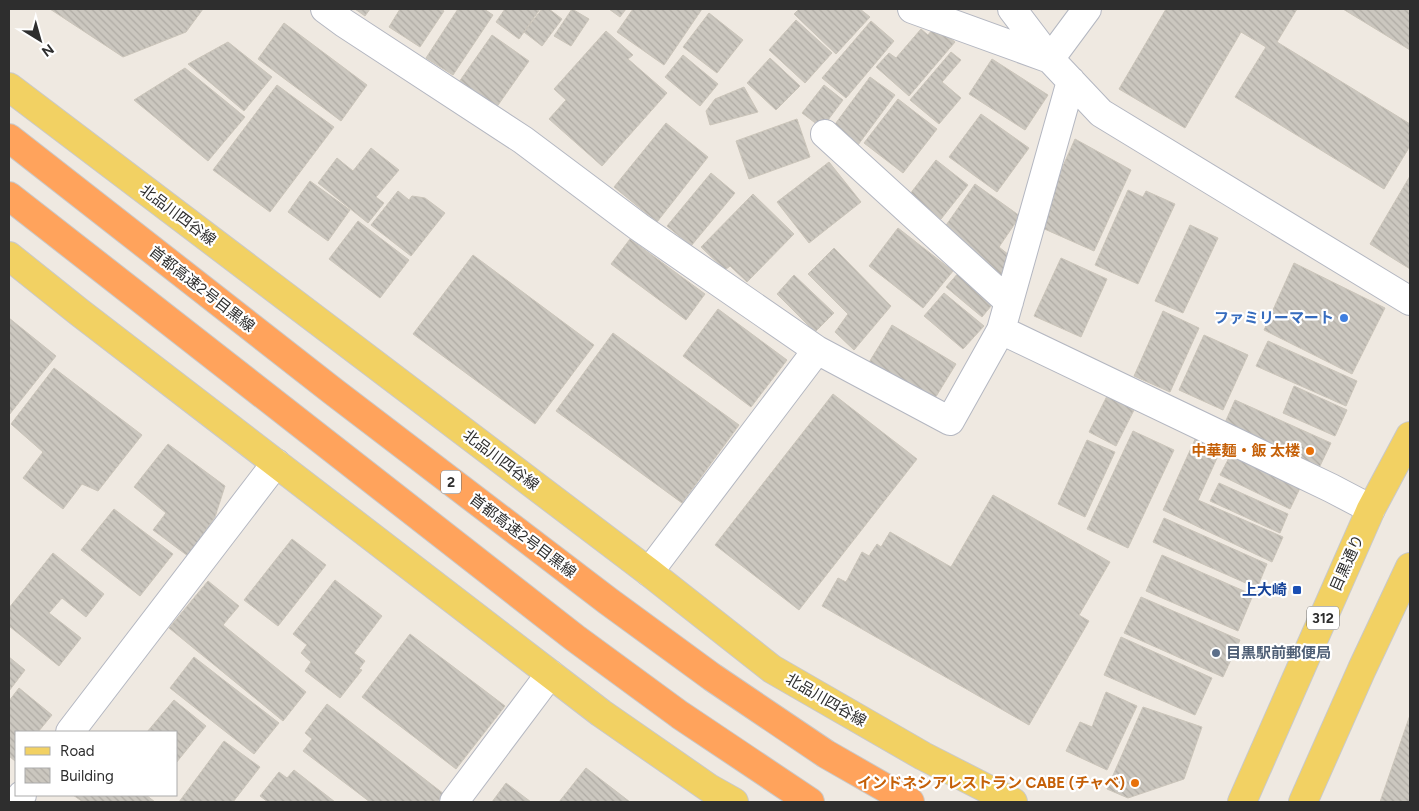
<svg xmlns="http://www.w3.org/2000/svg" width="1419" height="811" viewBox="0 0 1419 811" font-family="Figtree,'Noto Sans JP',sans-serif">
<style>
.building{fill:url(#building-back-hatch);stroke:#cbc5ba}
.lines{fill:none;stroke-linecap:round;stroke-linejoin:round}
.minor-casing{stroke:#b4b7c1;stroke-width:30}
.major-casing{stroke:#c9c9c9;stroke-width:30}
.highway-casing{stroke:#c9c9c9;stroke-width:30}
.minor{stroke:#fff;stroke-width:28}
.major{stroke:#f2d163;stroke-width:28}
.highway{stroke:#ffa35c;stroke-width:28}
.shop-dot{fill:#3f7fe0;stroke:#fff;stroke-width:2}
.food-dot{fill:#e8710a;stroke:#fff;stroke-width:2}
.transit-dot{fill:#1a4fb4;stroke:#fff;stroke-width:2}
.service-dot{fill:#5c6f8a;stroke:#fff;stroke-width:2}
.labels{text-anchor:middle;stroke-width:4.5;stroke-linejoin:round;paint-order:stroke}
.shield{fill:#fff;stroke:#6d6d6d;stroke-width:1}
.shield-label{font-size:14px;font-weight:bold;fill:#2e2e2e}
.street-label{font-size:15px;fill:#2e2e2e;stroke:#fff}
.shop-label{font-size:15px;font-weight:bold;fill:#366cbe;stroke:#fff;text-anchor:end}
.food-label{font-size:15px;font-weight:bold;fill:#c56008;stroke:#fff;text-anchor:end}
.transit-label{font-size:15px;font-weight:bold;fill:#164399;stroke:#fff;text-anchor:end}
.service-label{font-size:15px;font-weight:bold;fill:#4e5e75;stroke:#fff;text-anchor:start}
</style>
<defs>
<pattern id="building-back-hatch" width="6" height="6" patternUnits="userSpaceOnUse" patternTransform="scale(1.25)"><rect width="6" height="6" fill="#cbc7bf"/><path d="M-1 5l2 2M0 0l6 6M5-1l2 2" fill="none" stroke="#afaba4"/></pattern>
</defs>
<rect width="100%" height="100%" fill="#efe9e1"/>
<path class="building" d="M50 9H203L186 32 123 57Z
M355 9H370L365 16Z
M400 9H440L444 11 420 47 389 27Z
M458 9H484L493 15 453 75 426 58Z
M505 9H540L519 39 496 22Z
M542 9H549L562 19 542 46 524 32Z
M572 9 589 19 571 46 554 36Z
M609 9H626L620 17Z
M633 9H702L664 65 617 32Z
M799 9H860L870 17 836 54 794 14Z
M1166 9H1297L1277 42 1410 124V146L1384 189 1235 97 1266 47 1241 32 1185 128 1119 89Z
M1343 9H1410V50Z
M709 13 743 40 717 73 683 47Z
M796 20 832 53 805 83 769 50Z
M871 21 894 41 846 98 822 78Z
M284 23 367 85 341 121 258 59Z
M921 29 928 35 932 30 938 35 941 31 955 42 909 96 876 67 889 53 896 58Z
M606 31 633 55 628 59 667 93 602 166 549 119 566 100 554 89Z
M492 35 529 61 496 108 459 82Z
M228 42 272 77 244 111 188 64Z
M951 52 961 60 942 82 961 98 939 124 910 100Z
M683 55 718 84 700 106 665 77Z
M770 58 800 86 776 110 747 83Z
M992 59 1048 95 1025 130 969 94Z
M185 68 245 117 208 161 134 100Z
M870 77 895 95 855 149 830 131Z
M277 85 334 127 270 212 213 170Z
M824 85 843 100 822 128 802 113Z
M744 87 758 112 710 125 706 111 715 99Z
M898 99 937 129 903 173 864 143Z
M981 114 1029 148 997 192 949 157Z
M797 119 810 157 749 179 736 141Z
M666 123 708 157 657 222 614 187Z
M1075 139 1131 170 1094 251 1040 227 1054 197 1050 195Z
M371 148 399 170 376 197 384 203 368 223 318 183 337 158 353 171Z
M936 160 968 185 941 219 910 194Z
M829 162 861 202 809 243 777 202Z
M711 173 735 193 691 246 667 226Z
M1410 176V269L1370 244Z
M310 181 350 210 328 241 288 212Z
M975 184 1020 216 999 247 1014 259 996 281 978 267 983 260 942 231Z
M1128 190 1143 197 1146 191 1175 204 1138 284 1095 265Z
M398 191 409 200 412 196 425 198 445 213 411 256 371 225Z
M753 194 794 234 747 282 730 266 725 270 701 247Z
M358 221 409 260 380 298 329 259Z
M1190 225 1218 238 1183 313 1155 301Z
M898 228 953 271 923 308 869 266Z
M630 239 705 294 686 320 611 264Z
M834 248 891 306 854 350 835 332 848 314 808 274Z
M473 255 594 345 535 424 413 334Z
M1061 258 1107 279 1081 337 1034 316Z
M1294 263 1385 308 1352 374 1264 330Z
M960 271 996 300 982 317 946 287Z
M794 275 834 313 815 332 777 294Z
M944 293 984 326 963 349 924 316Z
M718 309 787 360 751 407 683 356Z
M1163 311 1199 328 1170 392 1134 376Z
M9 318 56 356 9 415Z
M892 325 956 364 932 403 868 364Z
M613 333 739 425 682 503 556 411Z
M1204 335 1248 355 1223 410 1179 390Z
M1268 341 1357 381 1346 406 1256 366Z
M54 368 142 435 98 491 82 484 63 509 23 478 43 452 11 424Z
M1294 386 1347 410 1335 436 1283 413Z
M833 394 917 459 799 610 715 545Z
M1108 394 1135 408 1116 446 1089 432Z
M1235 400 1331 443 1319 468 1224 425Z
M1133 431 1174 450 1128 548 1087 529Z
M1197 435 1222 447 1198 500 1283 537 1272 562 1163 510Z
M1087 440 1115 452 1085 517 1058 504Z
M168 444 225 486 215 517 188 556 153 530 166 513 134 487Z
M1233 450 1302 484 1290 509 1220 475Z
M1219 483 1288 514 1280 533 1210 501Z
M993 495 1110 562 1079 615 1089 621 1029 725 822 606 838 578 846 582 862 552 869 556 877 544 881 547 890 532 951 567Z
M114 509 173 554 140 596 81 550Z
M1164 518 1267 564 1257 588 1153 542Z
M292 539 326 565 278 626 244 600Z
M53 553 104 594 86 617 62 598 49 613 81 638 59 666 9 626V608Z
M1162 555 1253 595 1238 631 1146 591Z
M335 580 382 616 354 653 365 661 359 669 362 670 340 698 305 671 311 662 301 653 307 645 293 634Z
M208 581 239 606 223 625 306 692 283 721 169 628Z
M1141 597 1240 640 1223 677 1124 633Z
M410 634 505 706 456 769 362 697Z
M1121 637 1212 678 1195 715 1104 675Z
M9 657 25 670 9 691Z
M194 657 279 723 254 754 170 688Z
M19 688 52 715 38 732H16V759L15 761 9 756V701Z
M1106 692 1137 706 1107 770 1066 751 1080 722 1092 727Z
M174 700 206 726 176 763V732H147Z
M327 704 444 794 437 802H370L303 751 312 739 305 733Z
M1143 707 1202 727 1184 779 1128 798 1107 789Z
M1410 715V802H1380Z
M224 741 260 767 233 802H179Z
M586 768 630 802H559Z
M294 770 335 802H268L260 796 279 772 287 778Z
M506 783 531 802H492Z
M73 795H146L155 802H83Z"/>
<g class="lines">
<defs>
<path id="minor" d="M325 9 344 23 523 140 639 227 817 350 950 421 1001 330 1071 81
M912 9 1050 59
M1012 9 1050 59 1101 113 1410 301
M1050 59 1087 9
M825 134 1009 302
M1001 330 1331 488 1371 509
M649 572 817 350
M70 732 276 463
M17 802 22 795
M454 802 550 674"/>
<path id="major" d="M9 87 649 572 772 669 923 756 1013 802
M9 256 79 312 601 713 709 788 734 802
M1242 802 1371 509 1410 436
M1303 802 1362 669 1410 567"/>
<path id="highway" d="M9 138 334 392 608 601 712 677 826 754 910 802
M9 196 575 638 680 715 810 802"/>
</defs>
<use href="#minor" class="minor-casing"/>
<use href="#major" class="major-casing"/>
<use href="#highway" class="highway-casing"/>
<use href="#minor" class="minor"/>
<use href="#major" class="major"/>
<use href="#highway" class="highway"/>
</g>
<circle class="shop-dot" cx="1344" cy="318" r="5"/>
<g class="food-dot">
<circle cx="1310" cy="451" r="5"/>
<circle cx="1135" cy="783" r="5"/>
</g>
<rect class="transit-dot" x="1292" y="585" width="10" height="10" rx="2.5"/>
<circle class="service-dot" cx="1216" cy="653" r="5"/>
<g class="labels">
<g class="shield">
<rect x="441" y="470.5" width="20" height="23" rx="4"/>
<rect x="1307" y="606.5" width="32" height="23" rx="4"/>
</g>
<g class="shield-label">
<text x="451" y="487">2</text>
<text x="1323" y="623">312</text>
</g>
<g class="street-label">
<text transform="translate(178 215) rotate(37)" y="5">北品川四谷線</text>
<text transform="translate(202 289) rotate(38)" y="5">首都高速2号目黒線</text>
<text transform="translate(501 460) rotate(37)" y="5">北品川四谷線</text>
<text transform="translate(523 536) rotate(37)" y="5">首都高速2号目黒線</text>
<text transform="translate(1347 563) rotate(-66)" y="5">目黒通り</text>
<text transform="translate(826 700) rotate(30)" y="5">北品川四谷線</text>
</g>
<g class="shop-label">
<text x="1334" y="323">ファミリーマート</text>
</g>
<g class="food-label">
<text x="1300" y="456">中華麺・飯 太楼</text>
<text x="1125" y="788">インドネシアレストラン CABE (チャベ)</text>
</g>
<g class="transit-label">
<text x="1287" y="595">上大崎</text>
</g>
<g class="service-label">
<text x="1226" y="658">目黒駅前郵便局</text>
</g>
</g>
<rect width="1419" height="811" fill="none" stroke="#2e2e2e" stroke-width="20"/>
<rect x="15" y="731" width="162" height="65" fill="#ffffff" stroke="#ababab"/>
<rect x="25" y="747" width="25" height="8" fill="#f2d163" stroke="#ababab"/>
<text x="60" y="756" font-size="15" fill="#2e2e2e">Road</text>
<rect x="25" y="768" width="25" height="15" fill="url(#building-back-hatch)" stroke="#ababab"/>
<text x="60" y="781" font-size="15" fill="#2e2e2e">Building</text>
<g transform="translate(40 40) rotate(143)" stroke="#ffffff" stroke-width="4" paint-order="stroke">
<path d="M0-4L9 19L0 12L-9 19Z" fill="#2e2e2e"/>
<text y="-8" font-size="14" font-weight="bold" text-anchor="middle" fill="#2e2e2e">N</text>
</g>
</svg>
